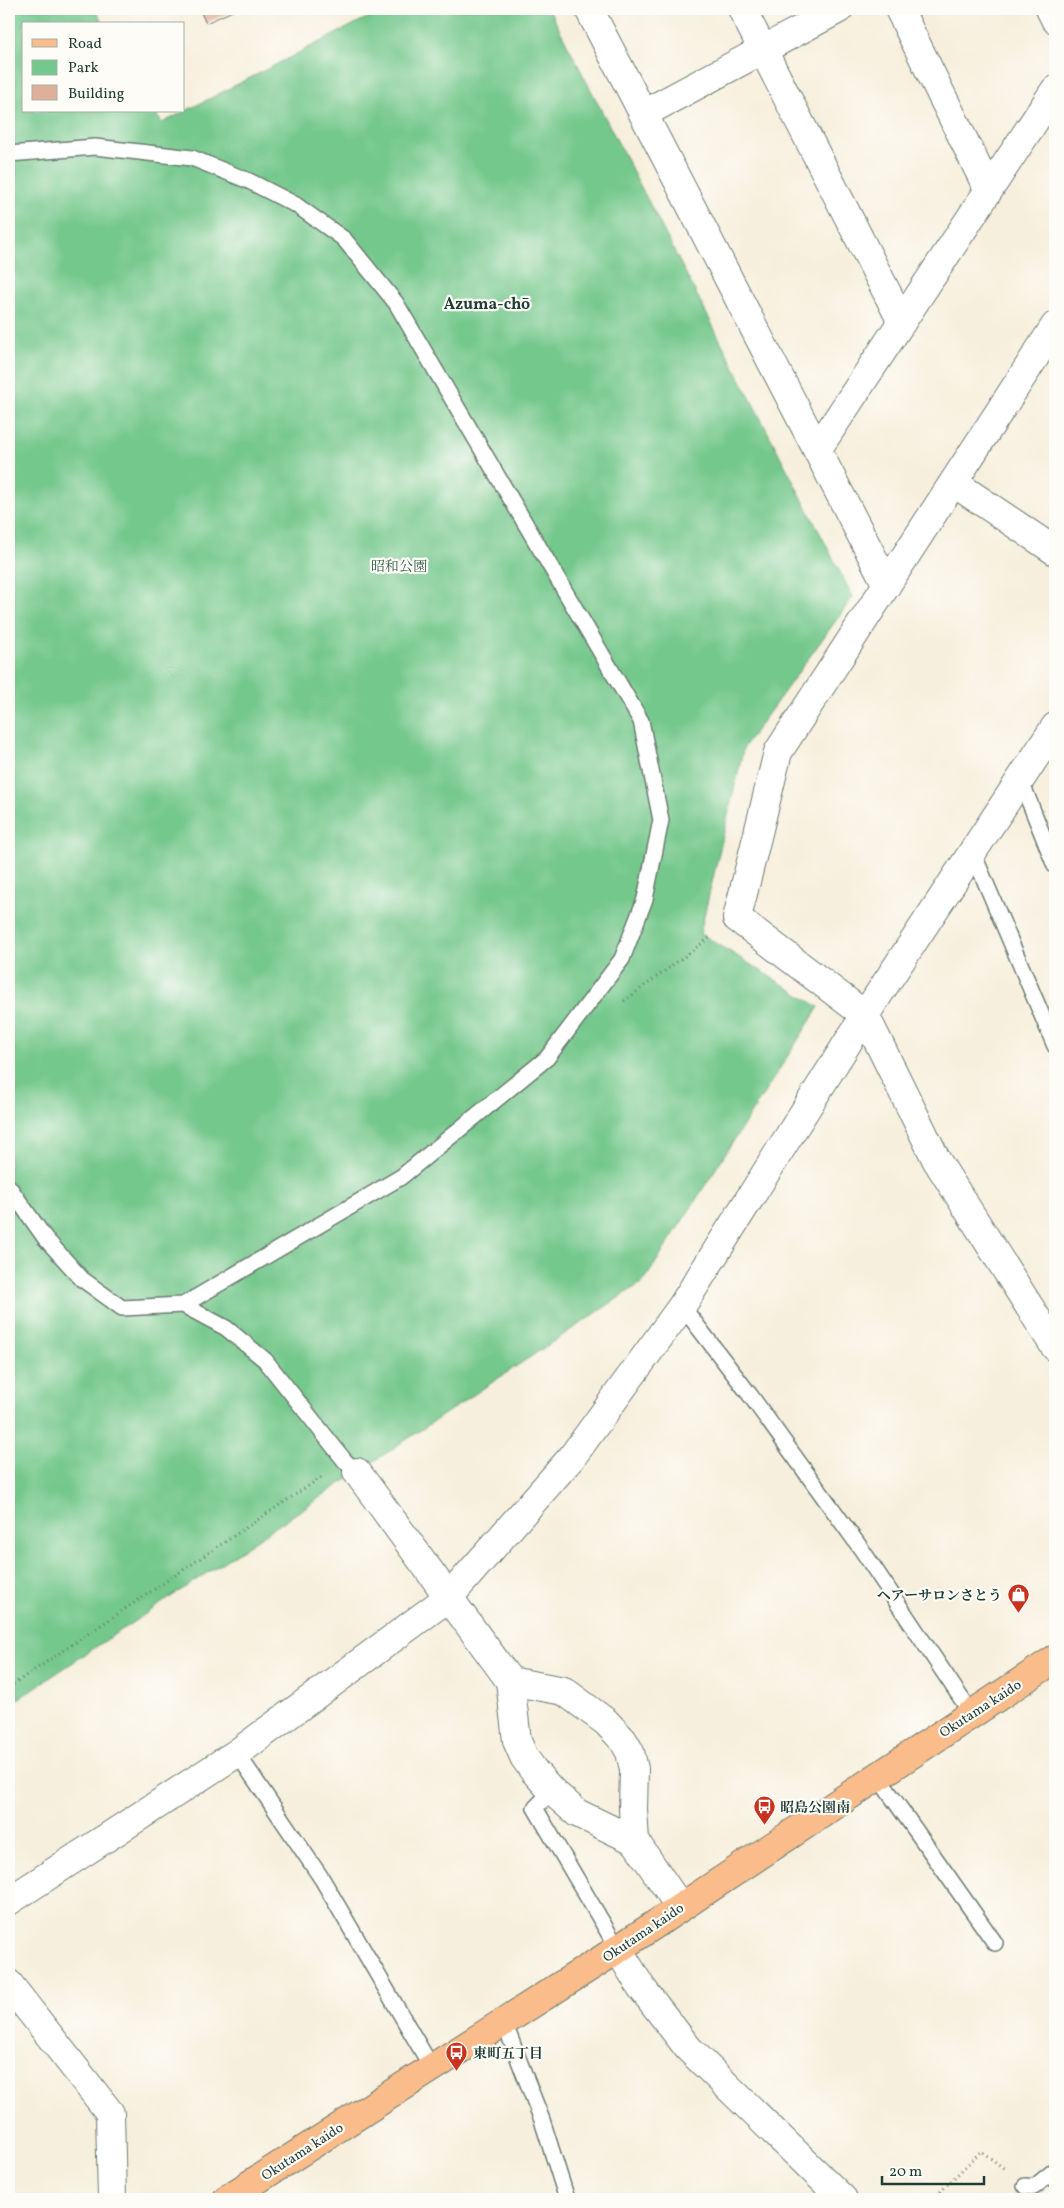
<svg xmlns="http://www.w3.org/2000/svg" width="1064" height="2208" viewBox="0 0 1064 2208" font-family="Vollkorn,'Noto Serif JP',serif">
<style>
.green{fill:#74c88c;stroke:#4a8260}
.building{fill:#dfaf9a}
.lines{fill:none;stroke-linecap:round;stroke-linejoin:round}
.service-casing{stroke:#6b7b6f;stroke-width:18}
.minor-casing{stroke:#6b7b6f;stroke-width:30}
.primary-casing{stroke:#6b7b6f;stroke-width:30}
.path{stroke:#6b7b6f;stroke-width:3;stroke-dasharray:1 4;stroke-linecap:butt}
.service{stroke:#fff;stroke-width:15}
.minor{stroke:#fff;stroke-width:28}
.primary{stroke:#f9bc8a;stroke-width:28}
.labels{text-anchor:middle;stroke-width:4.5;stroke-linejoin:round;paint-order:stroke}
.park-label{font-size:14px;fill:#34604a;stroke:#fdfcf7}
.poi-label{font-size:14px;font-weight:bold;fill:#1f3d34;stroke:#fdfcf7;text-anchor:start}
.street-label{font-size:14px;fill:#1f3d34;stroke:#fdfcf7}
.quarter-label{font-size:16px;font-weight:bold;fill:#1f3d34;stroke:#fdfcf7}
</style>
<rect width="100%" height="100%" fill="#fdfcf7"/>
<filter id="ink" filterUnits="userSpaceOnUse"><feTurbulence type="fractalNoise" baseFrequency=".02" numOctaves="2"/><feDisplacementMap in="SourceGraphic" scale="10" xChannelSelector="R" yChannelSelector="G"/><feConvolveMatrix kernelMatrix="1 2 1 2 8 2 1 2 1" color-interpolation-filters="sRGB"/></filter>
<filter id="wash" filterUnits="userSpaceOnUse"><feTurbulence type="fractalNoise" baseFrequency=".0096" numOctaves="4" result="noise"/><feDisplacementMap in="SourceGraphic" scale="20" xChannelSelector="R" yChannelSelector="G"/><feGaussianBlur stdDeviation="1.12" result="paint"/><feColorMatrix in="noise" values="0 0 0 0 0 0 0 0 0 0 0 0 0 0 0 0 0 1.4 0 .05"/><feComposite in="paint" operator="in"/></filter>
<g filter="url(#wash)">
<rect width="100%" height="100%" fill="#f7efdd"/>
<path class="green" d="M9 9H95L104 24H24V111H154L162 123 384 9H549L853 597 744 747 700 933 819 1007 644 1281 9 1705Z"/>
<g id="blocks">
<path class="building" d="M199 9H237L206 23Z"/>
</g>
</g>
<g filter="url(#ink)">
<use href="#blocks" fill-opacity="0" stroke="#6b7b6f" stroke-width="1"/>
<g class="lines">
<defs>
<path id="service" d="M9 154 95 147 192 158 249 181 296 205 344 239 396 303 641 721 661 820 645 899 622 959 547 1058 401 1177 183 1305
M1021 781 1055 866
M973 853 1055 1046
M9 1187 45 1238 82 1279 122 1308 183 1305 226 1328 265 1360 345 1461 357 1472
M682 1306 750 1395 862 1550 971 1713
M237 1753 322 1879 432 2068
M878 1777 995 1943
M552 1791 535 1808 618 1949
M504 2022 542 2120 567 2199
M1025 2186 1034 2187 1055 2170"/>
<path id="minor" d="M589 9 887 585
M742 9 902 322
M899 9 988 189
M1050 9 1055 19
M643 114 839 9
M1055 326 778 752 737 918 865 1015 937 1161 1055 1347
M817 450 1055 90
M954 483 1055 551
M357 1472 510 1681 517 1741 524 1757 534 1771 552 1791 577 1813 635 1841 680 1907
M510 1681 564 1691 606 1722 623 1740 630 1752 634 1769 633 1809 635 1841
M9 1901 237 1753 449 1597 572 1457 682 1306 865 1015 1055 727
M618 1949 641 1987 688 2048 843 2199
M9 1984 110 2113 112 2199"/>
<path id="primary" d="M227 2199 618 1949 1055 1659"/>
</defs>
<use href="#service" class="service-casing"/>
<use href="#minor" class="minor-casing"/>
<use href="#primary" class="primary-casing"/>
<path class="path" d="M624 1001 712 936
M9 1687 323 1476
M933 2199 981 2151 1006 2170"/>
<use href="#service" class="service"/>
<use href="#minor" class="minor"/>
<use href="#primary" class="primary"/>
</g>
</g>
<defs>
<symbol id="shop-pin" viewBox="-11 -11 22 30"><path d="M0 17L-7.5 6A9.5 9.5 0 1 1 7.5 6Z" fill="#c8321e" stroke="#fdfcf7"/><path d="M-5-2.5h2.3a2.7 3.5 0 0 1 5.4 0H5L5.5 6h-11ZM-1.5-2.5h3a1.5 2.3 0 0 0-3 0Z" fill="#fff"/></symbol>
<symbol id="bus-pin" viewBox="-11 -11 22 30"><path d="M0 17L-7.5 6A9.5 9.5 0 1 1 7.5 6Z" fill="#c8321e" stroke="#fdfcf7"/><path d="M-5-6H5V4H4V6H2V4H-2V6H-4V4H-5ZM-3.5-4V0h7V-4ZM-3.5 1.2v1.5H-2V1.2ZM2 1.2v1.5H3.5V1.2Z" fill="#fff"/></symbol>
</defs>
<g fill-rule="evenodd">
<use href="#shop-pin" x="1006" y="1582" width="25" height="34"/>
<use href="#bus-pin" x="752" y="1794" width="25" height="34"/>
<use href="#bus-pin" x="444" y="2040" width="25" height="34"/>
</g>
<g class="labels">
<g class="park-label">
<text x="399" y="571">昭和公園</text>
</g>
<g class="poi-label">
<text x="1002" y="1600" text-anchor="end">ヘアーサロンさとう</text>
<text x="780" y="1812">昭島公園南</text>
<text x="473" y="2058">東町五丁目</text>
</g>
<g class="street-label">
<text transform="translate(980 1708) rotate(-33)" y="5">Okutama kaido</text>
<text transform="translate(643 1932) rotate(-34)" y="5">Okutama kaido</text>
<text transform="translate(302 2151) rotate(-33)" y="5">Okutama kaido</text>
</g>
<g class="quarter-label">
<text x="487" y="309">Azuma-chō</text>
</g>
</g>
<rect width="1064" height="2208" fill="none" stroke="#fdfcf7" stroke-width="30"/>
<rect x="22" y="22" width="162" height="90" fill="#fdfcf7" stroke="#a4b0a9"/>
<rect x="32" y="39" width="25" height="8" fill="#f9bc8a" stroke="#a4b0a9"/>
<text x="68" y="48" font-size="15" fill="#1f3d34">Road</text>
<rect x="32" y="60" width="25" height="15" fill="#74c88c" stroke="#a4b0a9"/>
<text x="68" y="72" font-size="15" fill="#1f3d34">Park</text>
<rect x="32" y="85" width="25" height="15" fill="#dfaf9a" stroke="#a4b0a9"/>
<text x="68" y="98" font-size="15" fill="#1f3d34">Building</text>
<path d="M882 2176v8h102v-8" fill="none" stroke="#1f3d34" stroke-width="2.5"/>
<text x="889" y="2176" font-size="15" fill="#1f3d34" stroke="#fdfcf7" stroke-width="4" paint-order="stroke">20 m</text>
</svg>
